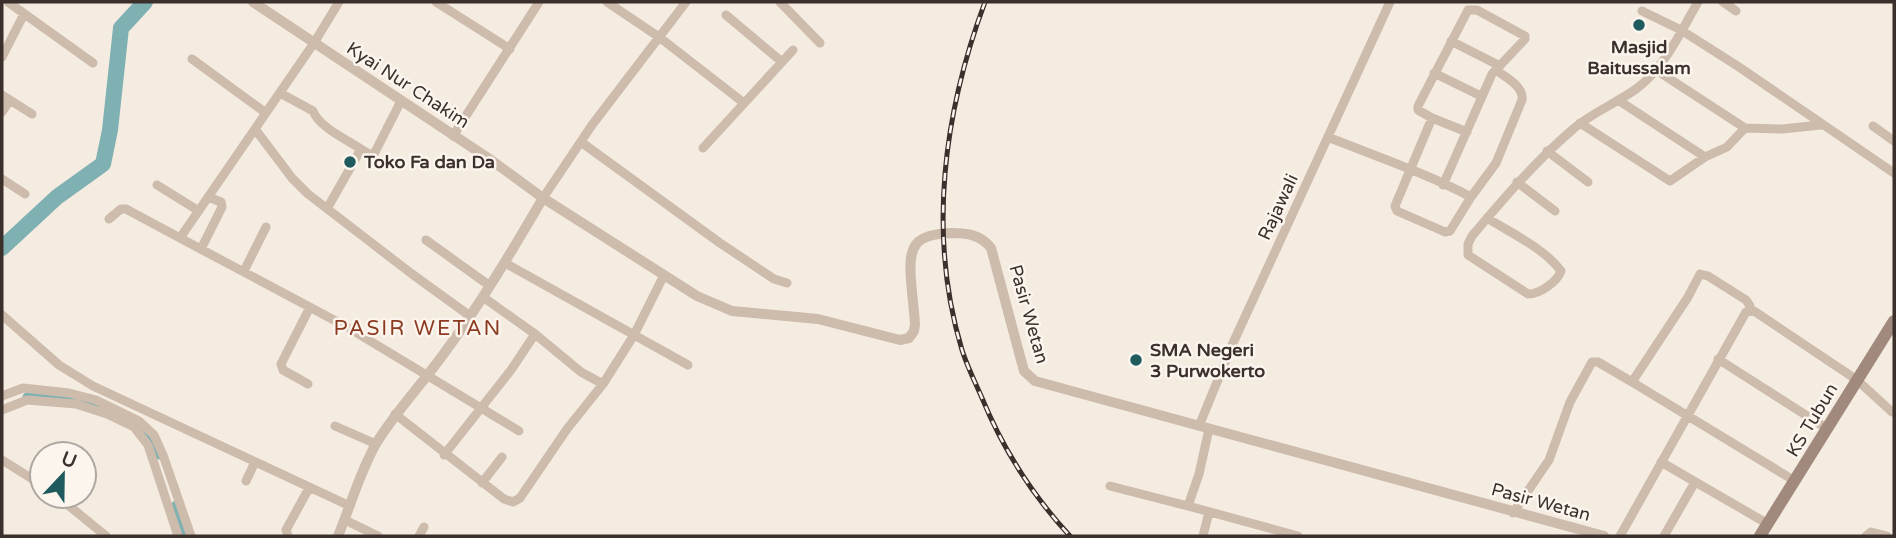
<svg xmlns="http://www.w3.org/2000/svg" width="1896" height="538" viewBox="0 0 1896 538" font-family="'Varela Round',sans-serif">
<style>
.lines{fill:none;stroke-linecap:round;stroke-linejoin:round}
.canal{stroke:#7fb0b2;stroke-width:9}
.river{stroke:#7fb0b2;stroke-width:16}
.minor{stroke:#cdbbac;stroke-width:9}
.tertiary{stroke:#cdbbac;stroke-width:10}
.secondary{stroke:#a18a7d;stroke-width:12}
.rail-casing{stroke:#3b302b;stroke-width:5}
.rail{stroke:#fbf5ee;stroke-width:2.5;stroke-dasharray:8;stroke-linecap:butt}
.poi-dot{fill:#1f5a5e;stroke:#fbf5ee;stroke-width:2.5}
.labels{text-anchor:middle;stroke-width:5;stroke-linejoin:round;paint-order:stroke}
.poi-label{font-size:18px;font-weight:bold;fill:#3b302b;stroke:#fbf5ee;text-anchor:start}
.street-label{font-size:18px;fill:#3b302b;stroke:#fbf5ee}
.quarter-label{font-size:21px;letter-spacing:2px;fill:#8c3b22;stroke:#fbf5ee}
</style>
<rect width="100%" height="100%" fill="#f4ebe1"/>
<g class="lines">
<path class="canal" d="M27 397C56 395 82 400 109 410
M142 429 148 435 159 455
M176 505 186 536"/>
<path class="river" d="M2 248 57 197 103 164 110 130 121 28 145 2"/>
<path class="minor" d="M8 2 93 63
M339 2 314 43 180 238 347 327 519 431
M436 2 510 49
M607 2 659 37 744 103
M780 2 820 43
M1723 2 1736 11
M1642 11 1681 30 1739 67 1894 173
M726 15 782 62
M1451 41 1500 66
M2 57 24 14
M192 59 266 113
M1656 70 1745 128 1782 129 1821 125
M1434 73 1481 96
M280 93 313 111C319 127 346 139 361 149
M2 95 32 114
M1618 100 1705 157
M2 112 10 100
M1432 118 1467 132
M1580 123 1670 181 1705 157 1727 147 1745 128
M1873 126 1894 141
M255 129 292 178 308 194 412 274 470 316
M453 136 539 2
M1328 137C1375 156 1426 173 1471 197L1450 231 1445 232 1397 211 1395 206 1432 118 1418 110V106L1468 10H1477L1525 36V39L1492 74 1443 185
M581 142 720 243 774 279 787 283
M703 148 793 50
M1547 151 1588 182
M2 179 25 194
M1517 182 1555 211
M157 185 199 211
M1471 197 1496 163 1522 100C1524 86 1506 78 1496 70
M543 198 592 125 686 2
M328 207 361 149 371 155 374 154 401 101
M1487 218C1511 233 1544 248 1561 271 1557 282 1540 294 1528 294L1468 255V244L1472 236C1504 198 1535 162 1572 130 1591 113 1615 104 1636 89 1664 69 1681 31 1698 2
M109 219 121 209H126L180 238
M426 240 490 286
M201 249 222 207 221 202 208 197
M505 263 688 365
M244 271 266 227
M483 297 535 334 581 372 603 384
M1750 311V306L1746 300 1708 276 1700 274 1688 297 1632 382 1795 481
M2 315 59 365 93 386 350 506
M1718 359 1826 428
M308 384 283 370 281 364 310 307
M2 396 23 388 69 393 96 400 139 421 154 435 163 455 191 536
M2 410 27 400 76 404 107 414 134 427 148 445 178 536
M395 414 504 499 513 502 520 498 567 429 603 384 634 335 664 275
M335 426 376 444
M1199 426 1233 343 1390 2
M1209 429 1199 474 1188 506 1298 536
M444 455 511 370 535 334
M2 460 42 485
M1661 462 1768 524
M246 481 255 462
M482 483 502 457
M1110 486 1188 506
M57 496 106 536
M1513 513 1549 460 1570 402 1592 362H1598L1632 382
M345 520 378 536
M288 536 286 530 309 488
M419 536 424 527
M1203 536 1209 512
M1620 536 1746 312 1754 311 1857 380 1892 412
M1664 536 1695 482
M1866 536 1871 532 1887 536"/>
<path class="tertiary" d="M253 2 491 160 543 198 697 296 732 311 818 319 900 340 909 338 914 331 915 324C914 309 912 295 911 280 908 245 915 234 952 233 967 233 981 235 991 248L1024 371 1035 381 1604 536
M338 536C351 505 360 471 377 442 397 410 423 383 445 352 481 303 512 251 543 198"/>
<path class="secondary" d="M1760 536 1894 321"/>
<defs>
<path id="rail" d="M985 2C944 112 927 234 962 350 967 366 975 382 982 398 1003 449 1033 496 1070 536"/>
</defs>
<use href="#rail" class="rail-casing"/>
<use href="#rail" class="rail"/>
</g>
<g class="poi-dot">
<circle cx="1639" cy="25" r="7"/>
<circle cx="350" cy="162" r="7"/>
<circle cx="1136" cy="360" r="7"/>
</g>
<g class="labels">
<g class="poi-label">
<text x="1639" y="53" text-anchor="middle">Masjid<tspan x="1639" dy="21">Baitussalam</tspan></text>
<text x="364" y="168">Toko Fa dan Da</text>
<text x="1150" y="356">SMA Negeri<tspan x="1150" dy="21">3 Purwokerto</tspan></text>
</g>
<g class="street-label">
<text transform="translate(408 85) rotate(33)" y="6">Kyai Nur Chakim</text>
<text transform="translate(1278 207) rotate(-65)" y="6">Rajawali</text>
<text transform="translate(1029 314) rotate(74)" y="6">Pasir Wetan</text>
<text transform="translate(1812 420) rotate(-59)" y="6">KS Tubun</text>
<text transform="translate(1541 502) rotate(15)" y="6">Pasir Wetan</text>
</g>
<g class="quarter-label">
<text x="418" y="335">PASIR WETAN</text>
</g>
</g>
<rect width="1896" height="538" fill="none" stroke="#3b302b" stroke-width="7"/>
<g transform="translate(63 475) rotate(22)"><circle r="33" fill="#fbf5ee" stroke="#aea6a0" stroke-width="2"/>
<path d="M0-5L12 26L0 18L-12 26Z" fill="#1f5a5e"/>
<text y="-10" font-size="19" font-weight="bold" text-anchor="middle" fill="#3b302b">U</text>
</g>
</svg>
